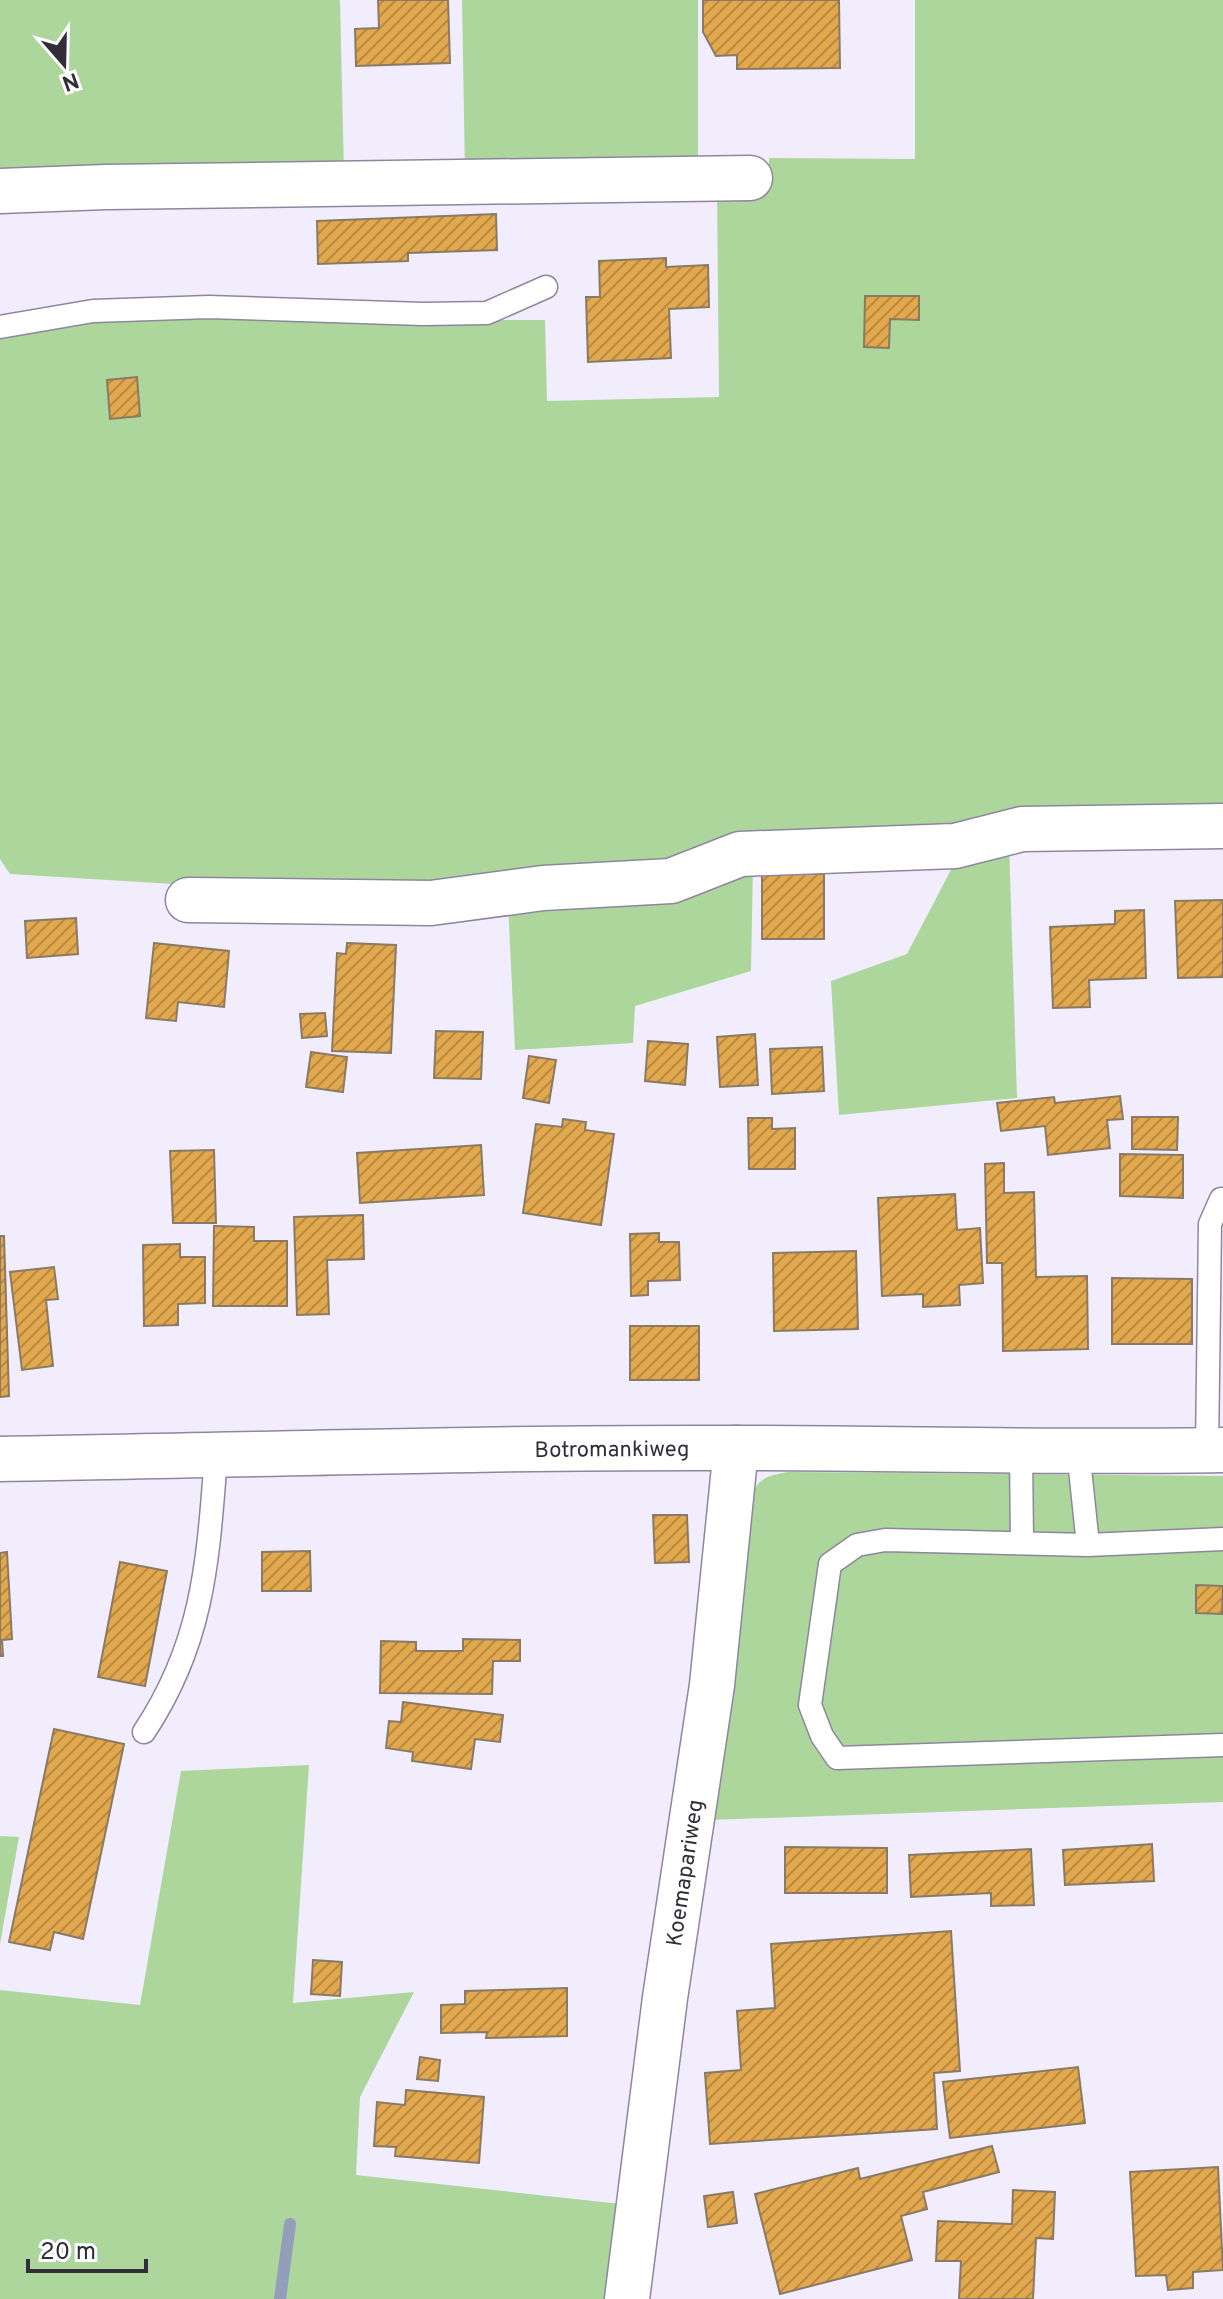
<svg xmlns="http://www.w3.org/2000/svg" width="1223" height="2299" viewBox="0 0 1223 2299" font-family="Overpass,sans-serif">
<style>
.green{fill:#acd69c}
.lines{fill:none;stroke-linecap:round;stroke-linejoin:round}
.stream{stroke:#939eb9;stroke-width:12}
.building{fill:url(#building-hatch);stroke:#8a7a65;stroke-width:2}
.service-casing{stroke:#8f869e;stroke-width:25}
.minor-casing{stroke:#8f869e;stroke-width:47}
.service{stroke:#fff;stroke-width:22}
.minor{stroke:#fff;stroke-width:44}
.labels{text-anchor:middle;stroke-width:7;stroke-linejoin:round;paint-order:stroke}
.street-label{font-size:22px;fill:#322e39;stroke:#fff}
</style>
<defs>
<pattern id="building-hatch" width="6" height="6" patternUnits="userSpaceOnUse" patternTransform="scale(2)"><rect width="6" height="6" fill="#e2a84d"/><path d="M-1 1l2-2M0 6l6-6M5 7l2-2" fill="none" stroke="#b88941"/></pattern>
</defs>
<rect width="100%" height="100%" fill="#f2edfd"/>
<path class="green" d="M0 0H340L344 175 0 183Z
M462 0H698V170L465 174Z
M915 0H1223V815L668 872 424 893 189 885 10 874 0 859V336L98 319 203 315 370 320H545L547 401 719 397 717 189 769 187V158L915 159Z
M1009 842 1017 1098 839 1115 831 981 907 954 955 862Z
M753 864 751 971 635 1006 633 1043 515 1050 508 903Z
M789 1472 1223 1476V1802L709 1820 748 1500C759 1478 765 1476 789 1472Z
M309 1765 293 2003 414 1992 360 2097 356 2175 621 2204 609 2299H0V1990L140 2005 181 1771Z
M0 1836 19 1837 0 1944Z"/>
<g class="lines">
<path class="stream" d="M280 2299 290 2224"/>
</g>
<path class="building" d="M378 0H448L450 63 356 66 355 29 379 28Z
M703 0H839L840 68 737 69V55L716 56 703 32Z
M496 214 497 250 408 253V261L318 264 317 221Z
M666 258V267L708 265 709 307 669 309 671 358 588 362 586 297H600L599 261Z
M865 296H919V320L890 319 889 348 864 347Z
M137 377 140 416 110 419 107 380Z
M762 874H824V939H762Z
M1223 900V977L1178 978 1175 901Z
M1144 910 1146 978 1089 980 1090 1007 1053 1008 1050 927 1115 924V911Z
M76 918 78 954 27 958 25 921Z
M154 943 229 951 224 1007 178 1002 176 1021 146 1018Z
M347 943 396 945 391 1053 332 1051 337 953 346 954Z
M325 1013 327 1036 302 1038 300 1014Z
M436 1031 483 1032 481 1079 434 1078Z
M755 1034 758 1085 720 1087 717 1037Z
M648 1041 688 1044 685 1085 645 1081Z
M822 1047 824 1091 772 1094 770 1049Z
M311 1052 347 1057 343 1092 306 1087Z
M529 1056 556 1060 549 1103 523 1098Z
M1120 1096 1123 1119 1107 1120 1110 1148 1048 1155 1045 1126 1001 1131 997 1103 1054 1097 1055 1103Z
M1132 1117H1178L1177 1150 1132 1149Z
M748 1118H772V1129L795 1128V1169H749Z
M563 1119 586 1122 585 1130 614 1134 601 1225 523 1213 536 1124 562 1127Z
M481 1145 484 1195 360 1203 357 1153Z
M214 1150 216 1223H173L170 1151Z
M1120 1154 1183 1155V1198L1120 1196Z
M1004 1163V1193L1034 1192 1036 1277 1087 1276 1088 1349 1003 1351 1002 1263H987L985 1164Z
M955 1194 957 1230 980 1228 983 1283 959 1285 960 1305 923 1307V1294L882 1296 878 1198Z
M363 1215 364 1259 327 1260 329 1314 297 1315 294 1217Z
M214 1226 254 1227V1241H287V1306H213Z
M659 1233V1242H679L680 1280 648 1281V1295L631 1296 630 1234Z
M0 1236H4L9 1396 0 1397Z
M180 1244V1257H205V1303L178 1304V1325L144 1326 143 1245Z
M856 1251 858 1329 774 1331 773 1253Z
M54 1267 58 1299 46 1300 53 1366 22 1370 10 1272Z
M1112 1278 1192 1279V1344H1112Z
M630 1326H699V1380H630Z
M653 1515H687L689 1562 655 1563Z
M310 1551 311 1591H262V1552Z
M7 1552 12 1639 2 1640 3 1656H0V1553Z
M120 1562 167 1571 145 1686 98 1677Z
M1196 1585 1223 1586 1222 1614 1196 1613Z
M463 1639 520 1640V1661H493L492 1694 380 1693 381 1641 416 1642V1651H463Z
M403 1702 503 1715 500 1742 475 1739 471 1769 412 1761 413 1752 386 1748 389 1721 401 1722Z
M54 1729 124 1744 83 1939 54 1932 50 1950 9 1942Z
M1152 1844 1154 1881 1065 1885 1063 1850Z
M785 1847 887 1848V1893H785Z
M1031 1849 1034 1905 991 1906V1893L911 1897 909 1855Z
M951 1931 960 2071 934 2073 937 2129 710 2144 705 2073 741 2070 737 2011 775 2008 771 1944Z
M313 1960 342 1962 340 1996 311 1994Z
M567 1988V2036L486 2038 487 2032 441 2033V2005L465 2004V1991Z
M420 2057 440 2060 438 2081 417 2079Z
M1078 2067 1085 2123 950 2138 943 2082Z
M406 2090 484 2097 479 2163 395 2156 396 2147 374 2146 377 2102 405 2105Z
M992 2146 999 2172 923 2192 927 2209 901 2216 912 2260 780 2294 755 2194 858 2168 860 2179Z
M1218 2167 1223 2270 1193 2272V2288L1168 2290 1166 2275 1136 2276 1130 2172Z
M1013 2190 1055 2192 1053 2239 1036 2238 1033 2299H959L961 2261H936L938 2221 1012 2224Z
M733 2192 737 2223 708 2227 704 2196Z"/>
<g class="lines">
<defs>
<path id="service" d="M0 327 93 311 209 307 423 314 487 313 546 287
M1021 1450 1022 1543
M1078 1450 1088 1545
M1207 1450 1210 1224 1221 1199
M1223 1539 1088 1545 885 1540 857 1545 830 1564 810 1705 822 1736 837 1758 1223 1745
M144 1732C204 1642 208 1560 216 1456"/>
<g id="minor">
<path d="M0 191 106 187 750 178"/>
<path d="M188 900 431 903 543 888 671 881 740 854 955 846 1022 829 1223 826"/>
<path id="s1" d="M0 1459C246 1455 492 1447 737 1448 899 1448 1061 1453 1223 1450"/>
<path id="s2" d="M627 2299 665 1998 712 1685 736 1448"/>
</g>
</defs>
<use href="#service" class="service-casing"/>
<use href="#minor" class="minor-casing"/>
<use href="#service" class="service"/>
<use href="#minor" class="minor"/>
</g>
<g class="labels">
<g class="street-label">
<text dy="8" stroke="none"><textPath href="#s1" startOffset="612">Botromankiweg</textPath></text>
<text dy="8" stroke="none"><textPath href="#s2" startOffset="430">Koemapariweg</textPath></text>
</g>
</g>
<g transform="translate(64 64) rotate(160)" stroke="#ffffff" stroke-width="6" paint-order="stroke">
<path d="M0-6L14 30L0 20L-14 30Z" fill="#322e39"/>
<text y="-12" font-size="22" font-weight="bold" text-anchor="middle" fill="#322e39">N</text>
</g>
<path d="M28 2259v12h118v-12" fill="none" stroke="#322e39" stroke-width="4"/>
<text x="40" y="2259" font-size="24" fill="#322e39" stroke="#ffffff" stroke-width="6" paint-order="stroke">20 m</text>
</svg>
